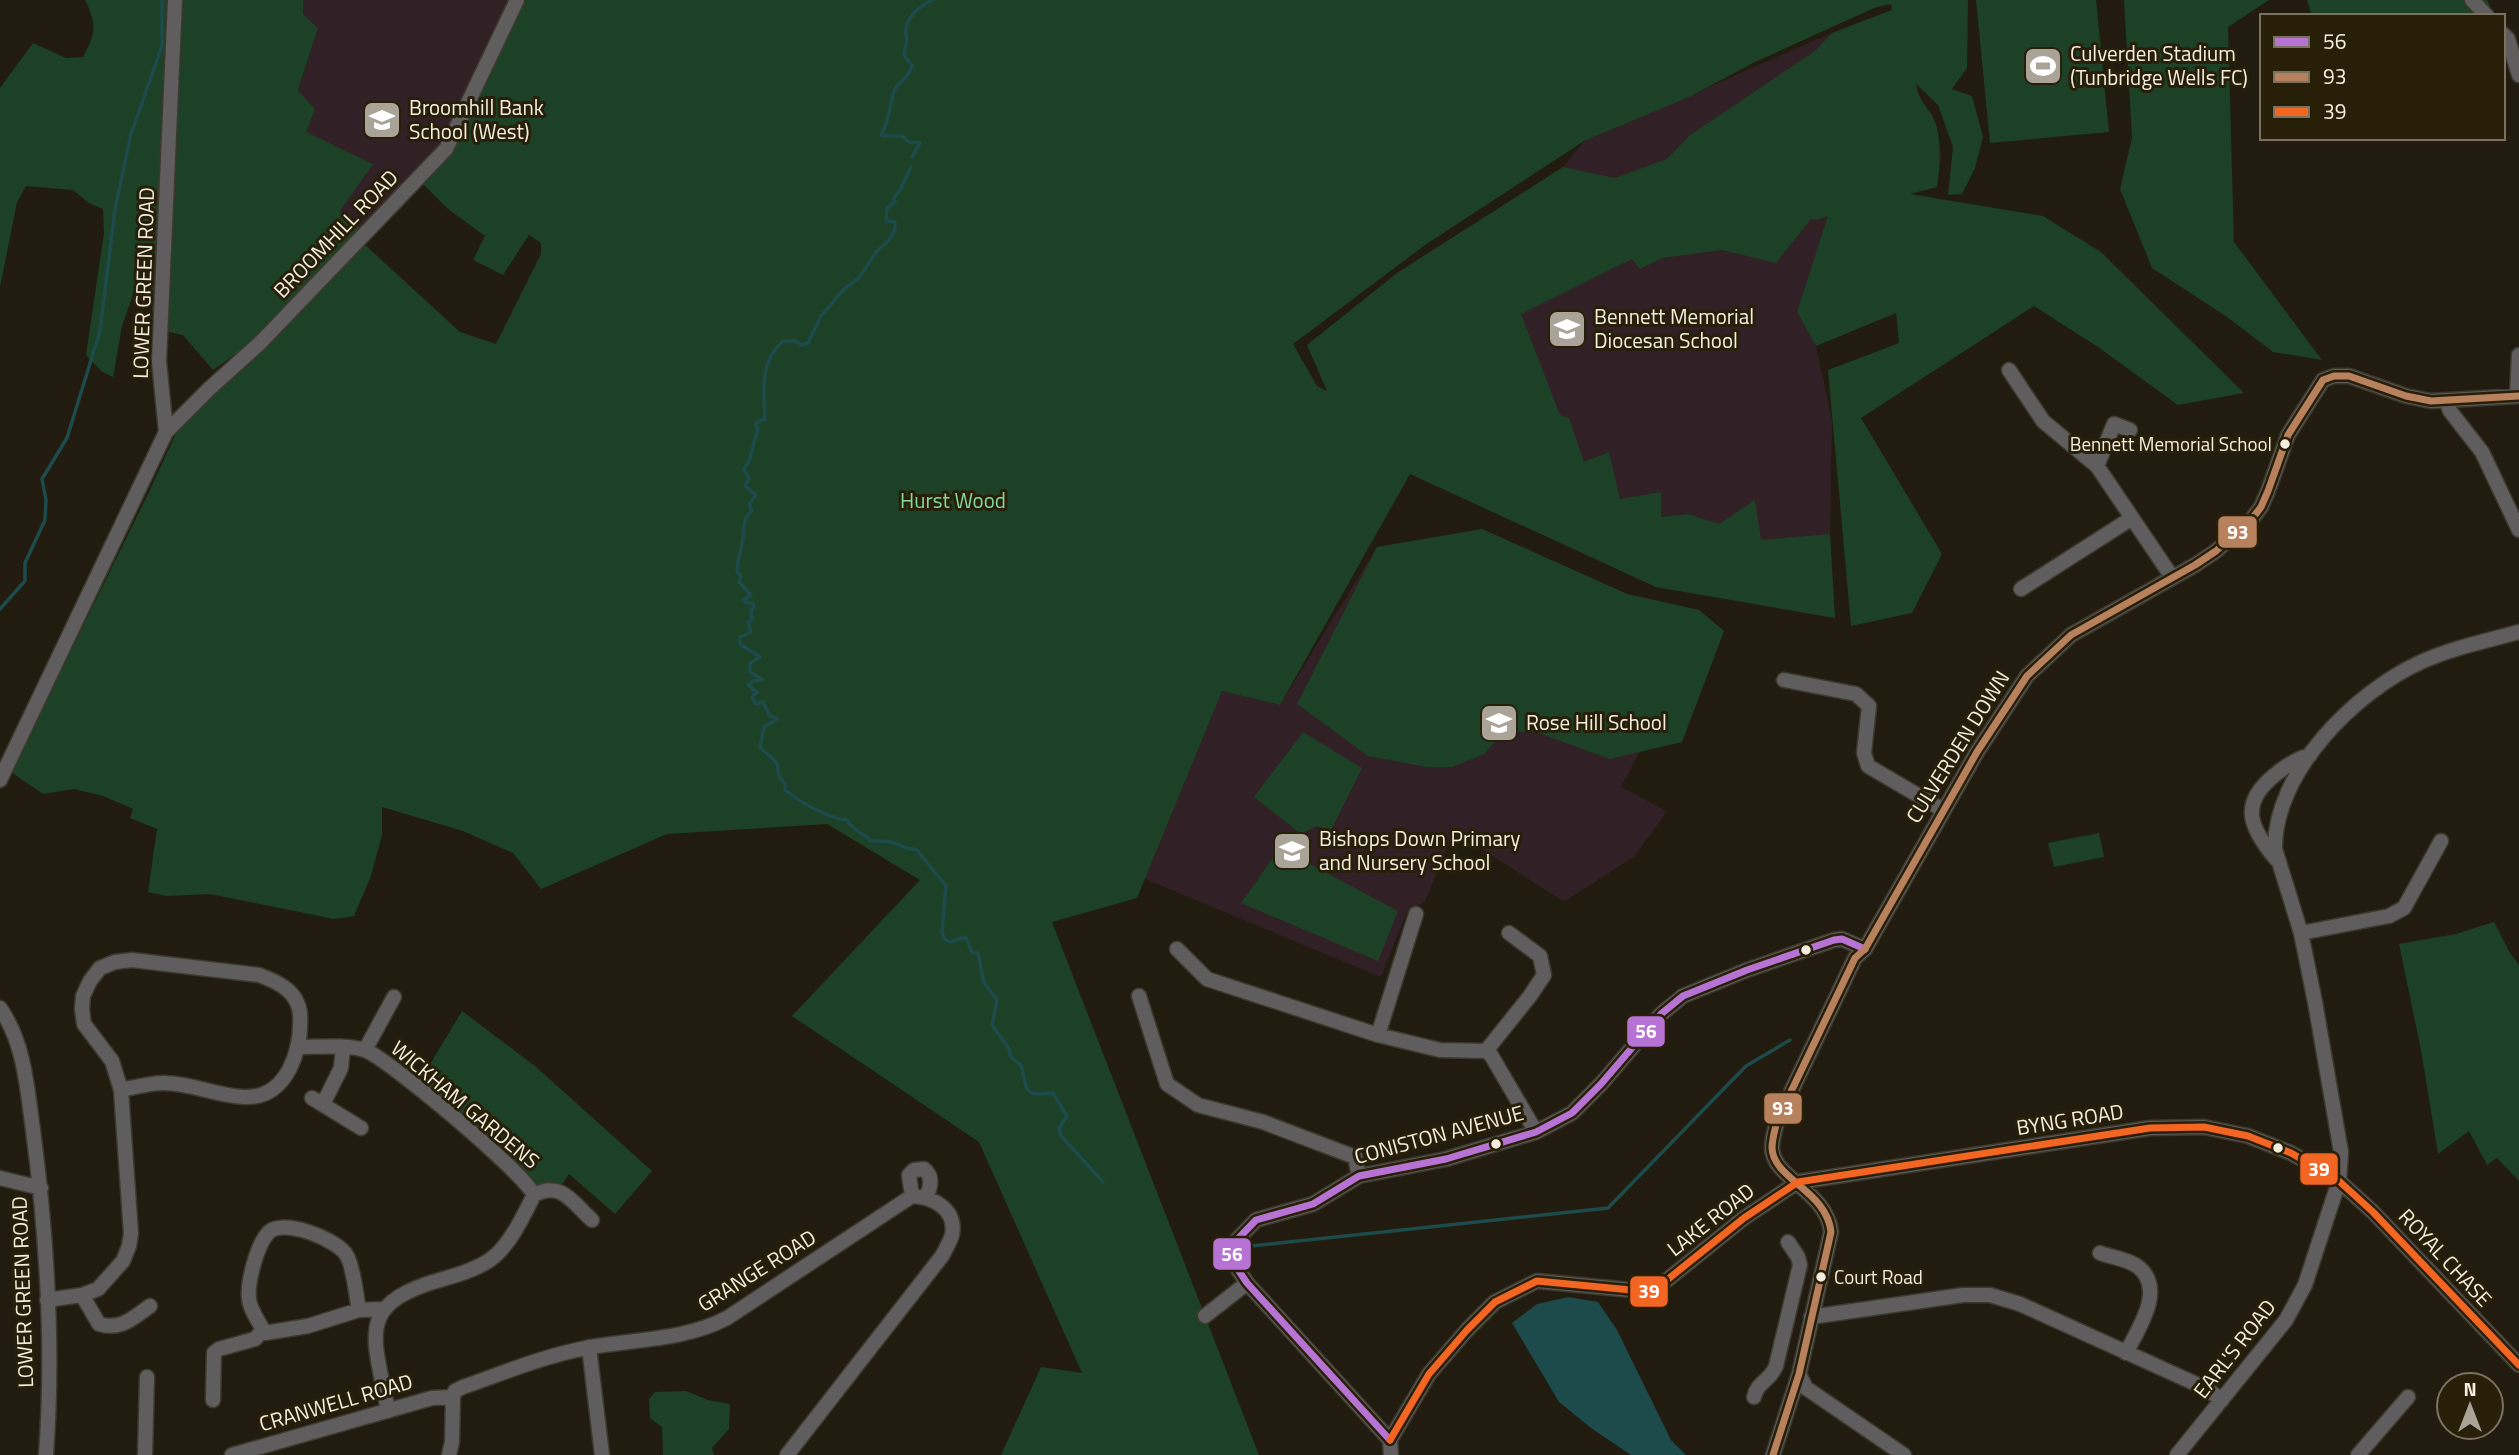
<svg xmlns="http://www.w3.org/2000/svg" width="2519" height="1455" viewBox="0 0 2519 1455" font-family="'Titillium Web',sans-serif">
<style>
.education{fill:#312025}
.green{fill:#1c4127;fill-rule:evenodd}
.water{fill:#1d4a4a}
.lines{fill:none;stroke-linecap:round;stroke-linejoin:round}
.stream{stroke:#1d4a4a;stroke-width:3.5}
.minor-casing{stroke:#3d392e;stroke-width:17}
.minor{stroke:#5f5d5e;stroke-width:14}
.bus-1-casing{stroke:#281f08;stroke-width:12}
.bus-2-casing{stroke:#281f08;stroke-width:12}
.bus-3-casing{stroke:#281f08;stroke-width:12}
.bus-1{stroke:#b673d3;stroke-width:7}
.bus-2{stroke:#b6815c;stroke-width:7}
.bus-3{stroke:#f26522;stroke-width:7}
.bus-dot{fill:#f4eee1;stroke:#281f08;stroke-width:2.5}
.labels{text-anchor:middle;stroke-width:6;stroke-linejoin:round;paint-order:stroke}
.bus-label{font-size:19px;fill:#f4eee1;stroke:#281f08;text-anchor:end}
.poi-label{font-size:21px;fill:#f4eee1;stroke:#281f08;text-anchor:start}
.street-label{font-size:21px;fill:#f4eee1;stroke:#281f08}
.park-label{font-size:21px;fill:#82d99f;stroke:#281f08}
.line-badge{stroke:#281f08;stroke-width:2.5}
.badge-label{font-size:19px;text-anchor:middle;font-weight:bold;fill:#fff}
</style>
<rect width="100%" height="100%" fill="#211c0f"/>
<path class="education" d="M303 0H510L443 143 361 228 339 212 306 132 298 91 318 28 303 14Z
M1899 7 1919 99 1933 116 1941 156 1937 187 1852 206 1797 312 1816 346 1832 420 1830 534 1835 618 1656 587 1366 453 1307 345 1397 273 1563 167 1584 141 1832 33Z
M1482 529 1627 594 1699 610 1724 631 1682 742 1640 751 1621 787 1667 811 1635 856 1564 902 1454 831 1425 902 1407 912 1381 977 1128 872 1222 691 1280 705 1377 547Z"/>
<path class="green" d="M85 0H303V14L318 28 298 90 315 109 306 132 373 164 340 211 361 228 259 338 213 370 183 335 154 329 151 291 135 289 122 326 113 377 101 371 86 355 104 233 103 209 89 203 73 190 26 186 17 202 0 287V88L33 43 66 58 83 57C96 33 97 24 85 0Z
M524 0H1968L1967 68 1952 89 1972 96 1983 137 1975 168 1962 194 1948 195 1953 147 1938 105 1916 84C1918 98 1924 103 1931 114 1943 132 1940 167 1937 187L1910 194 2043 216 2101 252 2244 393 2178 405 2098 347 2034 306 1861 418 1942 554 1912 613 1851 626 1828 370 1899 343 1896 313 1816 346 1797 312 1828 216 1817 220 1811 219 1776 263 1722 250 1662 258 1640 269 1632 259 1521 314 1560 415 1569 418 1584 462 1609 452 1620 499 1661 492V517L1688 514 1719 524 1755 500 1761 540 1830 534 1835 618 1656 587 1410 474 1280 705 1222 691 1137 898 1052 922 1259 1455H1001L1041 1367 1082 1373 979 1142 792 1016 920 880 827 824 667 834 541 889 513 853 463 831 382 807V835L371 876 354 916 334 919 210 894 166 896 148 892 157 829 130 818 133 809 103 796 74 789 43 794 11 772 148 494 178 429 363 243 460 332 496 344 541 254V243L529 235 503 275 473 260 485 236 448 209 421 182 493 64ZM1891 4 1892 10 1832 33 1815 51 1690 135 1667 159 1615 178 1563 167 1397 273 1307 345 1327 391 1317 386 1293 344 1425 245 1584 141 1689 97 1755 62 1874 8Z
M1976 0H2096L2109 132 1990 143Z
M2124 0H2269L2228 27 2234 242 2322 360 2273 352 2227 317 2152 268 2120 189 2132 138Z
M2307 0H2487L2495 16H2312Z
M1482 529 1627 594 1699 610 1724 631 1682 742 1610 759 1536 732H1504L1484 754 1452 767H1426L1368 756 1297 704 1377 547Z
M1303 732 1362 768 1330 832 1317 826 1301 834 1254 797Z
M2099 833 2104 857 2054 867 2048 843Z
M1280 848 1398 911 1378 961 1241 903Z
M2494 922 2510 953 2519 965V1181L2497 1158 2487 1165 2469 1131 2438 1154 2421 1050 2399 944 2456 934Z
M462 1011 535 1066 652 1171 615 1214 569 1174 561 1186 548 1182 539 1186 420 1081Z
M686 1391 708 1400 730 1404 729 1429 712 1448 714 1455H663L662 1427 650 1418 649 1399 655 1392Z"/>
<path class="water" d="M1568 1297 1598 1302 1617 1330 1671 1440 1686 1455H1631L1591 1428 1559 1402 1512 1323 1537 1304Z"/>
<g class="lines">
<path class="stream" d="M912 157 920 143 909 142 902 136H882V133C890 121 889 103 895 89 900 80 910 77 912 65 901 53 904 55 907 41 907 37 905 34 906 30 907 15 923 4 933 0
M911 167 901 188 894 198 895 202 887 208 886 221 895 222V230L889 240 876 252 859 278 845 288 821 316 808 343 801 345 795 341H783C759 362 764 391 765 419L757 422 756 425 758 430C752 443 753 459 744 469L749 478 745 486 756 495 749 504 752 510C740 524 746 527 742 543 740 554 737 560 737 572L741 576 739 582 751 595 744 600 747 603H754V607L751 610 752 619 748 623 751 632 740 637V644L760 657 750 663V672L763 680 754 681 748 685 757 692 752 697 756 704 763 702 769 715 777 719 764 727 760 747 777 763 779 776 785 784V790C798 801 829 819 847 820 851 829 864 834 871 841 880 841 889 840 897 844 905 847 907 850 916 849L946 886 942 932 944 939 950 942 966 937 972 953H978L984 983 997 1000 992 1025 1010 1050V1056L1021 1065C1028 1090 1022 1097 1053 1093L1067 1116 1059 1128 1061 1136 1103 1182
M0 609 25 581V563L45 520 46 500 42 479 67 438 100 331 115 209 131 134 162 46V0
M1251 1246 1608 1208 1746 1066 1790 1040"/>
<defs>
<path id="minor" d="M2472 0 2487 16
M2503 34 2508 39 2519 75
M2009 370 2043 421 2097 466 2172 577
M2517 396 2519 355
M2447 402 2450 411 2482 452 2519 530
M166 432 209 389 260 343 446 149 517 0
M2097 466 2114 424 2130 430
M2021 589 2132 518
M1784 680 1856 694 1869 706 1864 753 1868 766 1943 810
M0 780 166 432 159 361 175 0
M2276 859C2249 827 2239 803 2276 774 2287 765 2296 759 2310 755
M2301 933 2389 916 2404 908 2441 841
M1177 949 1207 979 1378 1035 1440 1050 1486 1051 1491 1055 1536 1132
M1139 996 1167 1084 1198 1105 1263 1122 1355 1157 1359 1176
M0 1008C25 1044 27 1089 33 1130 47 1237 54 1347 46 1455
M1378 1035 1416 914
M297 1047C316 1047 350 1044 367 1051 393 1063 522 1171 534 1195
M365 1050 394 997
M1486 1051 1530 996 1544 975 1540 956 1509 933
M312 1098 361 1128
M323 1104 341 1068 343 1048
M0 1178 41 1188
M534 1195C561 1180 573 1203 592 1220
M912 1196 909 1175 914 1170 924 1169C933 1176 931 1187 926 1197
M2100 1253C2111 1257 2127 1259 2137 1266 2167 1288 2138 1329 2126 1353
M82 1295 99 1324C121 1331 134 1317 150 1306
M47 1300 82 1295 98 1289 123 1261 129 1246 131 1234 121 1090 112 1061 84 1024 82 1009 83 996 90 981 100 968 115 962 132 960 259 975C278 982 298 991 300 1014 302 1049 288 1099 244 1097 217 1096 191 1083 164 1083 150 1083 135 1087 121 1090
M359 1310C356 1295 354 1269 347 1256 339 1240 284 1218 269 1232 257 1244 245 1287 250 1304 253 1314 260 1324 265 1333L308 1326 359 1310 383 1309
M1205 1316 1247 1283
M1811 1317 1963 1295H1990L2020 1304 2205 1388 2222 1400
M589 1347 602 1455
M1799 1374 1806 1388 1904 1455
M1754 1397C1757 1382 1771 1380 1776 1366L1800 1265 1798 1257 1788 1242
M213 1400 214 1353 219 1349 255 1339 263 1330
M388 1411C374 1335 354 1304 443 1279 461 1274 484 1267 497 1254 513 1239 524 1214 534 1195
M1390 1440 1429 1374 1467 1330 1495 1302 1537 1281 1652 1292 1744 1218 1798 1182 2150 1128 2204 1127 2248 1136 2291 1153 2339 1181 2373 1212 2519 1365
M1390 1440 1247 1283 1233 1262 1231 1246 1256 1220 1313 1204 1359 1176 1446 1159 1536 1132 1572 1113 1601 1084 1661 1014 1683 996 1747 970 1834 940 1842 939 1865 949
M1390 1440 1391 1455
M145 1455 147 1377
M232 1455 432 1398 453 1397
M449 1455 452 1442 453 1397 455 1391 463 1387C503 1373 544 1356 586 1348 633 1339 683 1341 727 1318L912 1196C933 1197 957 1209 952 1235 950 1242 945 1250 942 1256L787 1455
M1773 1455 1799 1374 1831 1232C1827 1191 1773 1179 1772 1148 1772 1139 1775 1130 1777 1121L1855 958 1865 949 1977 752 2027 676 2071 635 2195 565 2216 551 2251 520 2261 507 2268 491 2288 435 2323 380 2334 376H2349L2406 396 2431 401 2519 396
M2177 1455 2286 1320 2305 1285 2339 1181 2341 1152 2315 1002 2301 933 2275 849C2274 772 2355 692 2421 662 2452 648 2486 641 2519 632
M2358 1455 2408 1397"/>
</defs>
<use href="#minor" class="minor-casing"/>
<use href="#minor" class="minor"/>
<defs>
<path id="bus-1" d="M1390 1440 1247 1283 1233 1262 1231 1246 1256 1220 1313 1204 1359 1176 1446 1159 1536 1132 1572 1113 1601 1084 1661 1014 1683 996 1747 970 1834 940 1842 939 1865 949"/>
<path id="bus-2" d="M1773 1455 1799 1374 1831 1232C1827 1191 1773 1179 1772 1148 1772 1139 1775 1130 1777 1121L1855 958 1865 949 1977 752 2027 676 2071 635 2195 565 2216 551 2251 520 2261 507 2268 491 2288 435 2323 380 2334 376H2349L2406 396 2431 401 2519 396"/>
<path id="bus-3" d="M1390 1440 1429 1374 1467 1330 1495 1302 1537 1281 1652 1292 1744 1218 1798 1182 2150 1128 2204 1127 2248 1136 2291 1153 2339 1181 2373 1212 2519 1365"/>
</defs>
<use href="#bus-1" class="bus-1-casing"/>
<use href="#bus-2" class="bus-2-casing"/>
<use href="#bus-3" class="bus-3-casing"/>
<use href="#bus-1" class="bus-1"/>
<use href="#bus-2" class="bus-2"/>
<use href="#bus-3" class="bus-3"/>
</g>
<defs>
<symbol id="stadium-square" viewBox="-11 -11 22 22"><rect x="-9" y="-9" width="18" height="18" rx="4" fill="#aaa498" stroke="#281f08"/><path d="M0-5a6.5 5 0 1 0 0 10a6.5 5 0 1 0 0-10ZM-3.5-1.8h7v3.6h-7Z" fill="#fff"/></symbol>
<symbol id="school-square" viewBox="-11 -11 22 22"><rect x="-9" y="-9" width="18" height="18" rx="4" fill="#aaa498" stroke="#281f08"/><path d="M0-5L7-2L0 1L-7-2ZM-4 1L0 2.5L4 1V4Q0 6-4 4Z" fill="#fff"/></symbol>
</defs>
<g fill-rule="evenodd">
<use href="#stadium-square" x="2021" y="44" width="44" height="44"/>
<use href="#school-square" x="360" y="98" width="44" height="44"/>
<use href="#school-square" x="1545" y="307" width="44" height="44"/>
<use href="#school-square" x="1477" y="701" width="44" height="44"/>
<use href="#school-square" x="1270" y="829" width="44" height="44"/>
</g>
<g class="bus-dot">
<circle cx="2285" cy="444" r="6"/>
<circle cx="1806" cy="950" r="6"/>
<circle cx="1496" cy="1144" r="6"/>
<circle cx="2278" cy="1148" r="6"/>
<circle cx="1821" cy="1277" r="6"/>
</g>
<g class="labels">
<g class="bus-label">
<text x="2272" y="451">Bennett Memorial School</text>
<text x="1834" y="1284" text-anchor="start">Court Road</text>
</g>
<g class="poi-label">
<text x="2070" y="61">Culverden Stadium<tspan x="2070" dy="24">(Tunbridge Wells FC)</tspan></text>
<text x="409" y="115">Broomhill Bank<tspan x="409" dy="24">School (West)</tspan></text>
<text x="1594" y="324">Bennett Memorial<tspan x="1594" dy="24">Diocesan School</tspan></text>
<text x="1526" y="730">Rose Hill School</text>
<text x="1319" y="846">Bishops Down Primary<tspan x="1319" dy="24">and Nursery School</tspan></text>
</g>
<g class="street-label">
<text transform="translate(336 234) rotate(-46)" y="7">BROOMHILL ROAD</text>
<text transform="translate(144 283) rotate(-88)" y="7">LOWER GREEN ROAD</text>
<text transform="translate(1958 747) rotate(-58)" y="7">CULVERDEN DOWN</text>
<text transform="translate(465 1105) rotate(40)" y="7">WICKHAM GARDENS</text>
<text transform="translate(2070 1120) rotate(-9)" y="7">BYNG ROAD</text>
<text transform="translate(1439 1135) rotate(-15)" y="7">CONISTON AVENUE</text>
<text transform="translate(1711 1220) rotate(-38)" y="7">LAKE ROAD</text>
<text transform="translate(2445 1258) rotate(47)" y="7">ROYAL CHASE</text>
<text transform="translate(757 1271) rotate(-32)" y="7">GRANGE ROAD</text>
<text transform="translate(23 1292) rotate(-92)" y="7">LOWER GREEN ROAD</text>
<text transform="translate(2235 1349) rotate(-52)" y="7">EARL'S ROAD</text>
<text transform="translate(336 1403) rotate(-16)" y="7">CRANWELL ROAD</text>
</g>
<g class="park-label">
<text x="953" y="508">Hurst Wood</text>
</g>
</g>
<g class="line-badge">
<rect x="2217" y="515" width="41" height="34" rx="7" fill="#b6815c"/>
<rect x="1626" y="1015" width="40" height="33" rx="7" fill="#b673d3"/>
<rect x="1763" y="1092" width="40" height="33" rx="7" fill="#b6815c"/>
<rect x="2299" y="1152" width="40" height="34" rx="7" fill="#f26522"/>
<rect x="1212" y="1237" width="40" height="34" rx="7" fill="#b673d3"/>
<rect x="1629" y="1275" width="40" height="33" rx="7" fill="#f26522"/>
</g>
<g class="badge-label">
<text x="2238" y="539">93</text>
<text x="1646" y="1038">56</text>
<text x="1783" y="1115">93</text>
<text x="2319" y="1176">39</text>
<text x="1232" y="1261">56</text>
<text x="1649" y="1298">39</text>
</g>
<rect x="2260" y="14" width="245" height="126" fill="#281f08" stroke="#7a725f" stroke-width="2"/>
<rect x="2274" y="37" width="35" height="10" fill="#b673d3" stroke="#7a725f" stroke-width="2"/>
<text x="2323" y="49" font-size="21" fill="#f4eee1">56</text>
<rect x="2274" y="72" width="35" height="10" fill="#b6815c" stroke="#7a725f" stroke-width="2"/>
<text x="2323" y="84" font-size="21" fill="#f4eee1">93</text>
<rect x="2274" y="107" width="35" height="10" fill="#f26522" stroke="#7a725f" stroke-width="2"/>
<text x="2323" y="119" font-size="21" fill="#f4eee1">39</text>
<g transform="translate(2470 1406)"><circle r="33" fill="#281f08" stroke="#7a725f" stroke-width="2"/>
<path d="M0-5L12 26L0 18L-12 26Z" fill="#aaa498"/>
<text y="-10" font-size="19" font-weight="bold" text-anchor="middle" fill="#f4eee1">N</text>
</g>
</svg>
